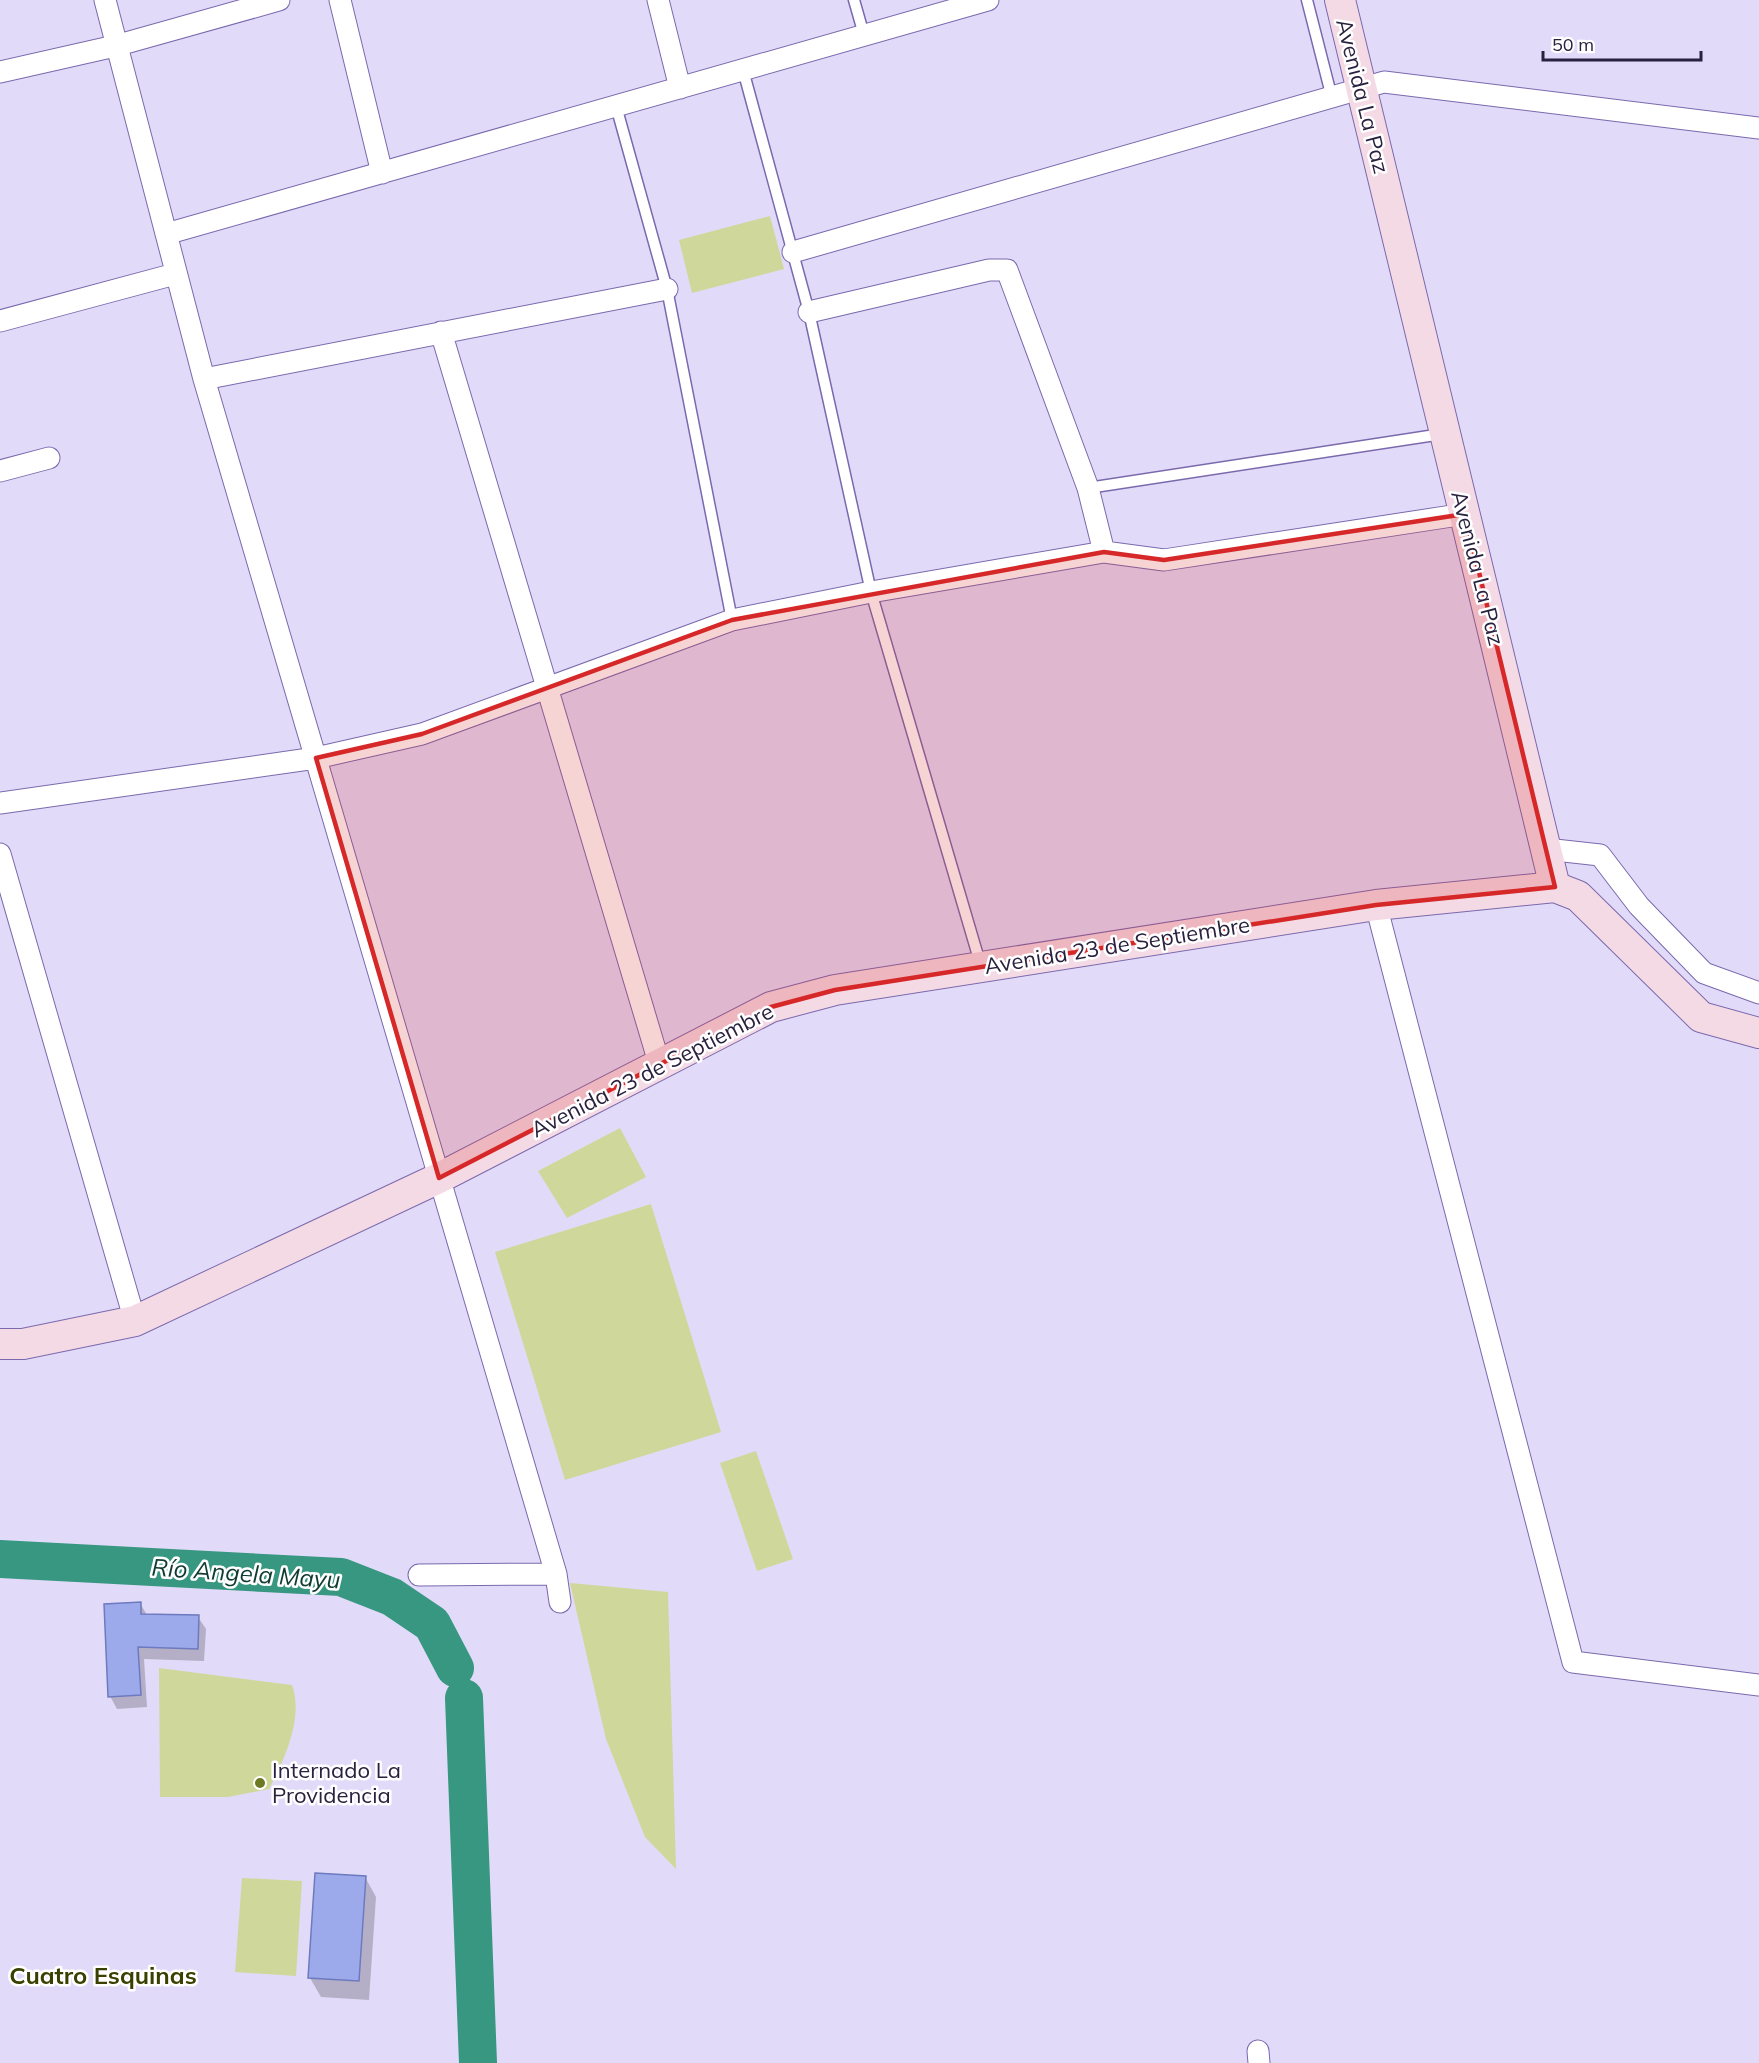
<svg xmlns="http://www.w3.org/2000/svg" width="1759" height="2063" viewBox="0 0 1759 2063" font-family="Mulish,sans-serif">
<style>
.green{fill:#cfd89a}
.shadow{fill:#0003}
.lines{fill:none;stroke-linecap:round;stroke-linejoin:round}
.river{stroke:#389781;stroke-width:38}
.building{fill:#9ca9ea;stroke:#6e7abf;stroke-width:1.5}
.service-casing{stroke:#7b69ad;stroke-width:13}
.minor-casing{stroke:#7b69ad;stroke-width:23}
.secondary-casing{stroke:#7b69ad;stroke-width:32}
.service{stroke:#fff;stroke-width:10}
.minor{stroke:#fff;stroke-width:21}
.secondary{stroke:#f4dae4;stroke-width:30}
.marked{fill:#d62828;fill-opacity:0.2;stroke:#d62828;stroke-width:4.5;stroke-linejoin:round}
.poi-dot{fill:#6f7823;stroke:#fff;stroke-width:2}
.labels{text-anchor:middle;stroke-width:5;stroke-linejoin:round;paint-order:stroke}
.street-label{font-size:22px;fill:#29213e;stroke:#fff}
.poi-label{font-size:22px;fill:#29213e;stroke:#fff;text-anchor:start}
.water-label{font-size:24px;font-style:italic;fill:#103b31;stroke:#fff}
.neighbourhood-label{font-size:24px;font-weight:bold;fill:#3a4000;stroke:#fff}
</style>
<rect width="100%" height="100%" fill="#e1dbf9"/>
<path class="green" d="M770 216 784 269 692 293 679 240Z
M620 1128 646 1177 567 1218 538 1171Z
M651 1204 721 1432 565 1480 495 1252Z
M756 1451 793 1559 757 1571 720 1463Z
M570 1583 668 1592 676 1869 645 1837 606 1739Z
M159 1668 292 1685C304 1717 284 1761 269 1789L228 1797H160Z
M242 1878 302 1881 296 1976 235 1972Z"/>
<path class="shadow" d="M140 1603 147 1615 198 1617 206 1629 204 1661 144 1659 147 1707 117 1709 110 1696Z
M365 1877 376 1897 369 2000 321 1997 310 1978Z"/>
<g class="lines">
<path class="river" d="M0 1559 341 1577 392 1597 432 1624 455 1668
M464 1698 478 2063"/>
</g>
<path class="building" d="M141 1602V1614L199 1615 198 1649 138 1647 141 1695 108 1697 104 1604Z
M315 1873 366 1876 359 1981 308 1978Z"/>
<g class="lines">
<defs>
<path id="service" d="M854 0 864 35
M1307 0 1332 98
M743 70 809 312 871 592 981 966
M616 106 667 289 732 620
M1088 488 1442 434"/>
<path id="minor" d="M105 0 204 379 556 1574 560 1602
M340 0 382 173
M658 0 680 88
M0 72 115 46 279 0
M166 234 988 0
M793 252 1384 82 1759 128
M809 312 989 270H1007L1088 488 1104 552
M0 321 175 274
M441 332 660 1066
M204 379 667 289
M0 471 49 458
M0 803 316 758 422 734 732 620 871 592 1104 552 1164 560 1465 514
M1546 849 1600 855 1639 906 1704 973 1759 993
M0 854 135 1321
M1376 905 1573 1662 1759 1685
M419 1575 556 1574
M1258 2051 1259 2063"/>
<path id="secondary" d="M1340 0 1555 887
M0 1344H23L135 1321 439 1178 771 1007 835 990 1376 905 1555 887 1578 896 1701 1017 1759 1033"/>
</defs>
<use href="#service" class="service-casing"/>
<use href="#minor" class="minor-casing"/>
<use href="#secondary" class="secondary-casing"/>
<use href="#service" class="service"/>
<use href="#minor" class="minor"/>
<use href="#secondary" class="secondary"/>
</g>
<path class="marked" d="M1465 514 1555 887 1376 905 835 990 771 1007 439 1178 316 758 422 734 732 620 1104 552 1164 560Z"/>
<circle class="poi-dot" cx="260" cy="1783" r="6"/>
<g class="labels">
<g class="street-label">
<text transform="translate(1363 96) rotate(76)" y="8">Avenida La Paz</text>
<text transform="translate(1478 568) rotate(76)" y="8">Avenida La Paz</text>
<text transform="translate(1117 945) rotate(-9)" y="8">Avenida 23 de Septiembre</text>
<text transform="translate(652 1070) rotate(-27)" y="8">Avenida 23 de Septiembre</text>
</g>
<g class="poi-label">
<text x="272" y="1778">Internado La<tspan x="272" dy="25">Providencia</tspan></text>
</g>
<g class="water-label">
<text transform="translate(246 1574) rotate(4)" y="8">Río Angela Mayu</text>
</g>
<g class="neighbourhood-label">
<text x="103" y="1984">Cuatro Esquinas</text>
</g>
</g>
<path d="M1543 51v9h158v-9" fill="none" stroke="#29213e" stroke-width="3"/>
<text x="1552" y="51" font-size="18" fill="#29213e" stroke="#ffffff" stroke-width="4.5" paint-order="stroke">50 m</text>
</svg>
